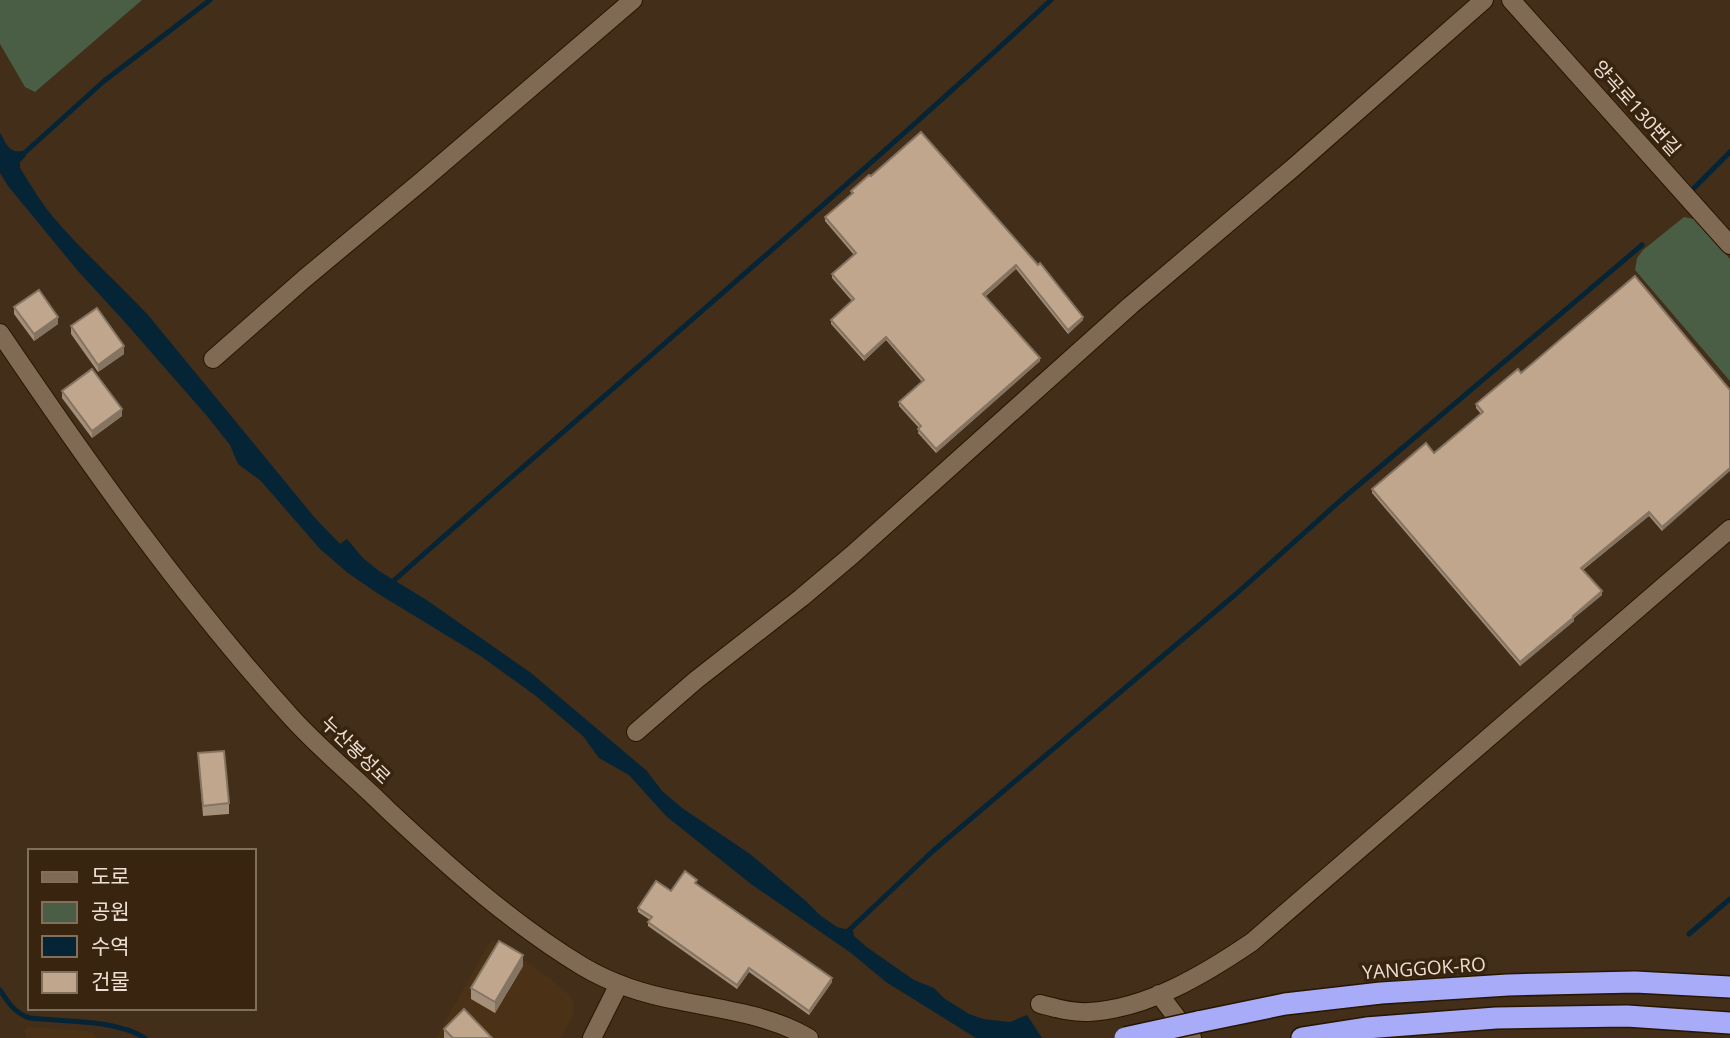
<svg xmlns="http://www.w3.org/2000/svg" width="1730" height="1038" viewBox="0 0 1730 1038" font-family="'Open Sans','Noto Sans KR',sans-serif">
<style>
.built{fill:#4b3217}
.green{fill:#495e44}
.water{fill:#052537}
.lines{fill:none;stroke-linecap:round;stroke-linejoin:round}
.stream{stroke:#052537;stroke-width:5}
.minor-casing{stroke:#281602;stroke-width:20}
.highway-casing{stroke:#281602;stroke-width:24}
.minor{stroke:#816a53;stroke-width:18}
.highway{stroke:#a8acf8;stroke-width:21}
.highway-bridge-casing{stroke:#281602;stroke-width:24;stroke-linecap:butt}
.highway-bridge{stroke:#a8acf8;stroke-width:21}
.wall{fill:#a48f79}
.shaded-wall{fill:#867463}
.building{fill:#bfa68d;stroke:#867463;stroke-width:2}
.labels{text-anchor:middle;stroke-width:7;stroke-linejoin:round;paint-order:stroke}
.street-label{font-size:19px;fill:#eddfd3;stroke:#38240f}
</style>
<rect width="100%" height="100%" fill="#422e19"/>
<path class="built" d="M491 940 496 941 550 978 566 992 572 999 574 1007 573 1016 561 1038H436Z
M28 1027 87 1031 94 1034 96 1038H26L24 1030Z"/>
<path class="green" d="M0 0H142L35 92 25 87 0 44Z
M1684 217 1694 219 1730 259V381L1635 270 1637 258 1643 250Z"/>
<path class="water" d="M0 133C7 144 8 153 23 151L26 156 20 162V168C31 185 41 203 54 218 83 252 117 282 148 315L315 518 340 544 347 539 363 558 379 571 425 599 531 673 647 771 662 791 682 808 750 854 807 902 821 916 837 927 853 931 854 936 868 948 914 980 934 988 945 999 969 1014 983 1019 1010 1022 1027 1015 1042 1038H976L886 982 851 953 751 884 666 816 629 775 599 758 583 736 536 696 482 657 377 593 348 573 320 549 261 481 238 464 230 445 207 416 123 320 78 271 8 186 0 173Z"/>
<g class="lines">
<path class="stream" d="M21 156 104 81 210 0
M1693 189 1730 152
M390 584C610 389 835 199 1051 0
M845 934 934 850 1236 594 1341 500 1642 245
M1689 934 1730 899
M0 990C8 1002 15 1014 30 1018 64 1022 115 1019 145 1038"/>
<defs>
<path id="minor" d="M1511 0 1730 245
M0 333C90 466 184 599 292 718 321 750 357 779 388 810 449 867 511 923 582 966 612 984 647 995 681 1001 725 1010 770 1015 809 1038
M213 359 304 279 423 180 633 0
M636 732 696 680 801 598 852 555 1131 305 1294 167 1484 0
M1159 994 1192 1038
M1040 1004C1056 1008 1072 1013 1089 1012 1147 1009 1205 974 1252 942L1730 529
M592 1038 619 984"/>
<path id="highway" d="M1198 1022 1285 1004 1381 993 1508 985 1635 982 1730 987
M1302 1038 1366 1028 1496 1018 1627 1016 1730 1023"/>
</defs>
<use href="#minor" class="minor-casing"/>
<use href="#highway" class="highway-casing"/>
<use href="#minor" class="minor"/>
<use href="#highway" class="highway"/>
<defs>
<path id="highway-bridge" d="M1125 1038 1198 1022"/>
</defs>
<use href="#highway-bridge" class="highway-bridge-casing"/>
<use href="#highway-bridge" class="highway-bridge"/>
</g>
<path class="wall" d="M921 132 1083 320 1068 334 1016 269 985 297 1040 361 936 453 918 433 919 428 899 406V402L922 382 886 340 864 361 831 324V320L852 301 832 278V274L854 255 825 221V217L851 195V191L871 176Z
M14 307 58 324 34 341 14 314Z
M71 326 124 354 98 372 71 334Z
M1521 373 1730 390 1662 531 1649 516 1583 570 1602 595 1574 618V621L1520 666 1372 493V489L1434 453 1481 414 1476 408V404Z
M62 391 122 416 92 438 62 398Z
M198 753 229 803V814L203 816Z
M697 884 832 982 809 1015 749 972 737 989 648 926V922L650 920 638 912V908L671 891Z
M523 966 495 1013 471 999V988Z
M444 1029 492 1038H444Z"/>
<path class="shaded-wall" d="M1016 265V269L983 298V294Z
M58 317V324L34 341V334Z
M1083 317V320L1068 334V330Z
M886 337V340L864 361V357Z
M124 346V354L98 372V365Z
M1040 358V361L936 453V449Z
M122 409V416L92 438V431Z
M1730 468V471L1662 531V527Z
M1649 512V516L1581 571V568Z
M1602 591V595L1574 618V621L1520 666V662Z
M523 955V966L495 1013V1002Z
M749 968V972L737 989V985Z
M832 978V982L809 1015V1011Z"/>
<path class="building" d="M921 132 1038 265 1040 263 1083 317 1068 330 1016 265 983 294 1040 358 936 449 918 429 921 426 899 402 924 380 886 337 864 357 831 320 854 299 832 274 856 253 825 217 853 193 851 191 869 175 871 176Z
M1635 276 1730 390V468L1662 527 1649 512 1581 568 1602 591 1573 616 1574 617 1520 662 1372 489 1426 443 1434 453 1483 412 1476 404 1518 369 1521 373Z
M39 290 58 317 34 334 14 307Z
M97 308 124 346 98 365 71 326Z
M92 369 122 409 92 431 62 391Z
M224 751 229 803 203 806 198 753Z
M685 871 697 880 695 883 832 978 809 1011 749 968 737 985 648 922 652 917 638 908 656 881 671 891Z
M499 941 523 955 495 1002 471 988Z
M464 1009 492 1038H453L444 1029Z"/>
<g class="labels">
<g class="street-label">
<text transform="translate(1637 108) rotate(48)" y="7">양곡로130번길</text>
<text transform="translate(356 750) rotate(44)" y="7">누산봉성로</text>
<text transform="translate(1424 968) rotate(-4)" y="7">YANGGOK-RO</text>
</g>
</g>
<rect x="28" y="849" width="228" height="161" fill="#38240f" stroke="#806f5d" stroke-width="2"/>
<rect x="42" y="872" width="35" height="10" fill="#816a53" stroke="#806f5d" stroke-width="2"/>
<text x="91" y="884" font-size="21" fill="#eddfd3">도로</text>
<rect x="42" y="902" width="35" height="21" fill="#495e44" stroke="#806f5d" stroke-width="2"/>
<text x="91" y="919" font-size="21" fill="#eddfd3">공원</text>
<rect x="42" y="936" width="35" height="21" fill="#052537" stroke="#806f5d" stroke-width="2"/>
<text x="91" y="954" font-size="21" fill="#eddfd3">수역</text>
<rect x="42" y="972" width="35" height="21" fill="#bfa68d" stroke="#806f5d" stroke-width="2"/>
<text x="91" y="989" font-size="21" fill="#eddfd3">건물</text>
</svg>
